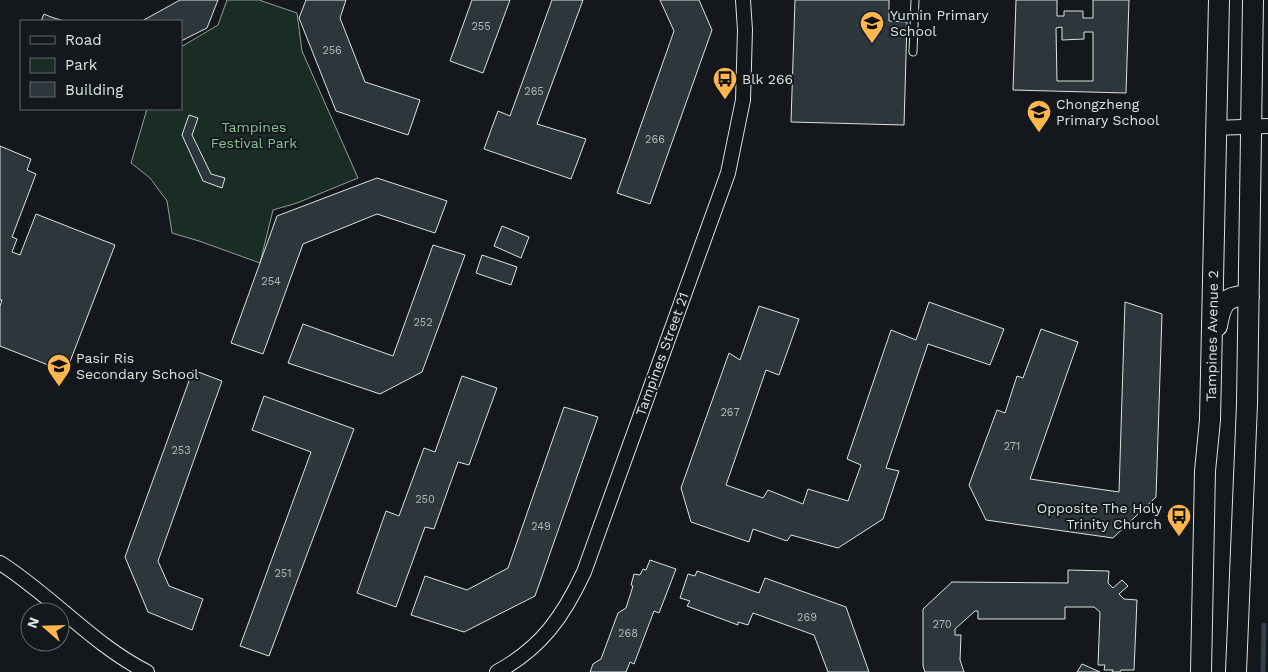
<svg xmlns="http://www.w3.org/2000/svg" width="1268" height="672" viewBox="0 0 1268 672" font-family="'Work Sans',sans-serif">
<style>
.green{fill:#1a2d24;stroke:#939e99}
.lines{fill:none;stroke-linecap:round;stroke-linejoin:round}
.stream{stroke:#2f3f4d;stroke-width:5}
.building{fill:#2c363c;stroke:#d8e6dc;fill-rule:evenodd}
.service-casing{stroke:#d8e6dc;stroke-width:9}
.minor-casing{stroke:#d8e6dc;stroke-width:16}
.secondary-casing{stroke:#d8e6dc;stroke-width:22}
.service{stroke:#14181c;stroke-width:7}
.minor{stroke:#14181c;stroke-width:14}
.secondary{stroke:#14181c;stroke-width:20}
.labels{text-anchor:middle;stroke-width:4;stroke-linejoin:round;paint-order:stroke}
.number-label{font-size:11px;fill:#adbab4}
.poi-label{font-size:14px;fill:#d8e6dc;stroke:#14181c;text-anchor:start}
.park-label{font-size:14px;fill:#8ac095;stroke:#14181c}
.street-label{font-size:14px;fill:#d8e6dc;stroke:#14181c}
</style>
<rect width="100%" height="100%" fill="#14181c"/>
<path class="green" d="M227 0H259L297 13 302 51 358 178 297 203 273 210 260 263 199 241 172 233 167 201 150 178 131 163 147 109H181V47L218 25Z"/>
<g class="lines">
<path class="stream" d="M1263 672 1264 625"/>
</g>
<path class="building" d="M180 0H218L207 28 181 41V21H142Z
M306 0H346L340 18 365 82 420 100 408 135 336 111 299 18Z
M472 0H510L483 73 450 61Z
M552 0H583L537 124 586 139 571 179 484 149 498 111 510 116Z
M660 0H699L712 30 650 204 617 193 674 31Z
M795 0H889V21L907 22 904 125 791 122Z
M1016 0H1057V16H1064V11H1083V18H1093V0H1129L1126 93 1013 90ZM1062 27V40L1084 39V32H1093V81H1057L1056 28Z
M44 14 51 17 64 21H41Z
M189 115 198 118 192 135 211 174 225 178 222 188 203 181 182 135Z
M0 146 31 159 27 170 36 174 12 237 17 239 12 252 20 255 36 214 115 245 66 372 0 346V306L2 300H0Z
M377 178 447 201 435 233 377 214 303 244 263 354 231 343 277 216Z
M502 226 529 237 521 258 494 246Z
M433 245 465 255 422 372 380 394 288 363 303 324 393 356Z
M482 255 517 267 511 285 476 273Z
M929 302 1004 329 990 365 928 344 886 468 899 471 883 519 838 548 791 535 787 541 753 529 749 542 691 522 681 488 729 353 740 360 759 306 799 319 779 375 766 370 726 485 763 498 768 490 803 504 808 489 848 501 861 465 847 459 891 330 916 340Z
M1125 302 1162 314 1156 497 1113 538 986 520 969 485 997 410 1005 413 1017 376 1023 378 1041 329 1078 342 1030 479 1119 492Z
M193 370 222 381 158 561 169 586 203 599 192 630 148 612 125 557Z
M462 376 497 388 469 465 458 462 434 529 425 527 396 607 357 593 386 511 399 516 424 448 435 452Z
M264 396 354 429 269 656 240 646 311 452 252 430Z
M564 407 598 417 535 596 464 632 411 615 425 576 467 590 508 568Z
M650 560 676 569 659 613 654 611 634 664 630 662 626 672H590L593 664 601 659 618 613 626 608 633 586 631 585 634 574 640 575 643 569 646 570Z
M1068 570 1109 571 1108 583 1113 588 1122 580 1128 586 1119 594 1124 599 1137 600 1134 670H1121L1120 672H1112L1113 670H1104L1105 665H1098L1100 612 1094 607H1065V619H978V611H975L955 629V635H961L960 660 964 672H925L923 666V609L952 582 1068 583Z
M697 571 759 593 765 578 846 607 869 672H828L814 635 753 613 748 625 738 622V625L687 606 690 601 680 598 688 574 695 576Z
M1082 664 1100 672H1077Z"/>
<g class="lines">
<defs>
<path id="service" d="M913 52 915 0"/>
<path id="minor" d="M1215 128 1268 126
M0 563C52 596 92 644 147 672
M497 672C541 648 563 617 584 572L728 173 743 100 745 30 743 0"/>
<path id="secondary" d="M1217 326C1221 303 1225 295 1249 296
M1201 672 1205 471 1210 420 1219 0
M1236 672 1247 404 1253 0"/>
</defs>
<use href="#service" class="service-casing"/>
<use href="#minor" class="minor-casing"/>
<use href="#secondary" class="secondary-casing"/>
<use href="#service" class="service"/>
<use href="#minor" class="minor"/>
<use href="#secondary" class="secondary"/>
</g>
<defs>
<symbol id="school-pin" viewBox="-11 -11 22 30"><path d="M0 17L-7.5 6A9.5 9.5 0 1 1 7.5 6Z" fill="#ffb74d" stroke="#14181c"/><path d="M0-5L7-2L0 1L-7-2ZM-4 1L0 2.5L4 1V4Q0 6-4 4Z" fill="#111"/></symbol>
<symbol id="bus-pin" viewBox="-11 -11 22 30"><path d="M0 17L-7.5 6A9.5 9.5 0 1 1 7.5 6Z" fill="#ffb74d" stroke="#14181c"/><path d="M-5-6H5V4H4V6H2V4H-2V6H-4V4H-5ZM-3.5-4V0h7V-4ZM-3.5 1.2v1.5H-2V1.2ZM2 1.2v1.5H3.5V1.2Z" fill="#111"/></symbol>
</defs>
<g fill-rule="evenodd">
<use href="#school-pin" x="858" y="9" width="28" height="38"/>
<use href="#bus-pin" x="711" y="65" width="28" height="38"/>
<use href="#school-pin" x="1025" y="98" width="28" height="38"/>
<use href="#school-pin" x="45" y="352" width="28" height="38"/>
<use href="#bus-pin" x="1165" y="502" width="28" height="38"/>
</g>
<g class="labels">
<g class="number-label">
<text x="481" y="30">255</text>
<text x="332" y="54">256</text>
<text x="534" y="95">265</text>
<text x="655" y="143">266</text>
<text x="271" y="285">254</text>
<text x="423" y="326">252</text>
<text x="730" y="416">267</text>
<text x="1012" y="450">271</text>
<text x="181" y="454">253</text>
<text x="425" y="503">250</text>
<text x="541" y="530">249</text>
<text x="283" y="577">251</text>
<text x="807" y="621">269</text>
<text x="942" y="628">270</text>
<text x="628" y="637">268</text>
</g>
<g class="poi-label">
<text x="890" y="20">Yumin Primary<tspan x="890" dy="16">School</tspan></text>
<text x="742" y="84">Blk 266</text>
<text x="1056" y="109">Chongzheng<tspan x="1056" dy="16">Primary School</tspan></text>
<text x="76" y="363">Pasir Ris<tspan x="76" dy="16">Secondary School</tspan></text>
<text x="1162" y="513" text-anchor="end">Opposite The Holy<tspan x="1162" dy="16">Trinity Church</tspan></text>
</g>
<g class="park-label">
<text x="254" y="132">Tampines<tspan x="254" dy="16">Festival Park</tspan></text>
</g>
<g class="street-label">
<text transform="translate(1212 336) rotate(-89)" y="5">Tampines Avenue 2</text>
<text transform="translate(662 354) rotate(-70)" y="5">Tampines Street 21</text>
</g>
</g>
<rect x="20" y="20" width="162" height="90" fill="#14181c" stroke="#626a69"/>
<rect x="30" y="36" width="25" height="8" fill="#14181c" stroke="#626a69"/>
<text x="65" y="45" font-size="15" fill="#d8e6dc">Road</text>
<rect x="30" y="58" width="25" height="15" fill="#1a2d24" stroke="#626a69"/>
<text x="65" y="70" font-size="15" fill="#d8e6dc">Park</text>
<rect x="30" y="82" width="25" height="15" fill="#2c363c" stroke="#626a69"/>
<text x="65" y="95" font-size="15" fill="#d8e6dc">Building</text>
<g transform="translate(45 627) rotate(290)"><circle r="24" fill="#14181c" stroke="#626a69"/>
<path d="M0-4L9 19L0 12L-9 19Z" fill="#ffb74d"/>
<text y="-8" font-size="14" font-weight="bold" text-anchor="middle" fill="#d8e6dc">N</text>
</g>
</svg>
